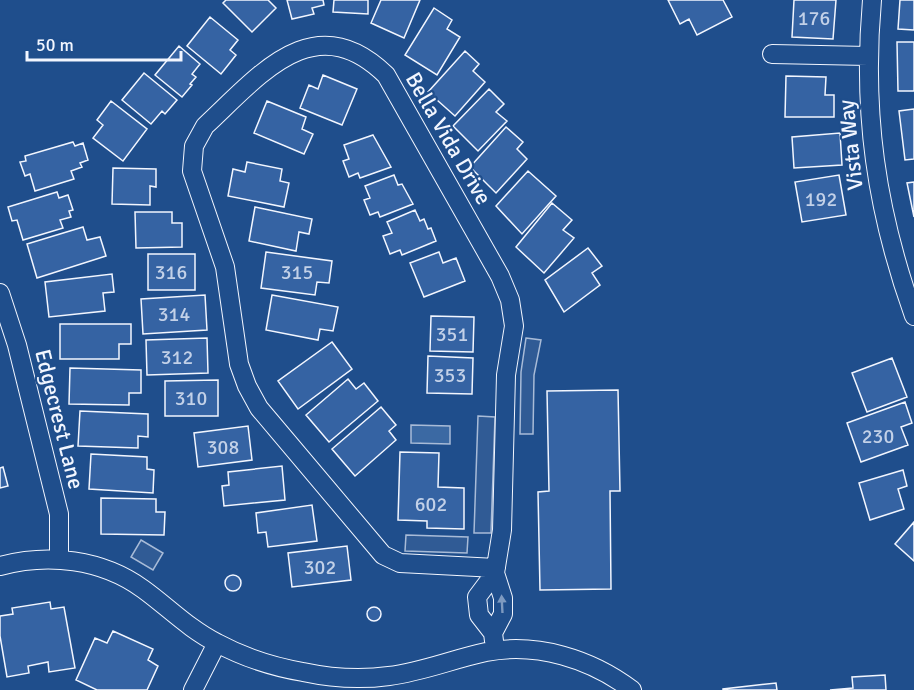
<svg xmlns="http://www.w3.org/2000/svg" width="914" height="690" viewBox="0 0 914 690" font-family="Signika,sans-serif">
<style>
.parking{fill:#305b95;stroke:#a8bbd7;stroke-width:1.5}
.water{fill:#3b69a3;stroke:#a8bbd7;stroke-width:1.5}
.building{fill:#3563a3;stroke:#f2f6ff;stroke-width:1.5}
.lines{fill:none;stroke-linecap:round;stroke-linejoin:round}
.street-casing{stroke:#f2f6ff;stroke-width:20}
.street{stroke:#1f4e8c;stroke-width:18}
.oneway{fill:#7e9ac0}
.labels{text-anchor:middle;stroke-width:4.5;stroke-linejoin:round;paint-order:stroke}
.number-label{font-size:20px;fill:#c3d1e8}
.street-label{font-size:22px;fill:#f2f6ff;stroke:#1f4e8c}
</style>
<rect width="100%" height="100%" fill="#1f4e8c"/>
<path class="parking" d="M526 338 541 340 534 375 533 434H520L521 372Z
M478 416 495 417 491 533H474Z
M406 535 468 537 467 553 405 551Z
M141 540 163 553 153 570 131 557Z"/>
<path class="water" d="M411 425 450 426V444L411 443Z"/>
<path class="building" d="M226 0H268L276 8 252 32 223 3Z
M287 0H323L324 5 312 8 314 14 292 19Z
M334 0H368V14L333 12Z
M381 0H420L404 38 371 23Z
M668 0H723L732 17 697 35 689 19 680 24Z
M794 0H836L833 39 792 37Z
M900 0H914V30L898 29Z
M434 8 452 20 447 29 460 37 437 75 405 55Z
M210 17 238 40 230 50 236 55 221 74 187 46Z
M897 42H914V91H898Z
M179 46 200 64 192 74 196 77 190 84 192 85 182 97 155 75Z
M465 51 479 64 473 71 485 82 455 116 428 92Z
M144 73 177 100 165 114 162 111 151 124 122 100Z
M323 75 357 89 342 125 300 108 309 85 318 89Z
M786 76 826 77 825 95H834V117H785Z
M489 89 504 104 496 112 507 121 478 151 453 126Z
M111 101 147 129 123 161 93 138 103 125 97 120Z
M267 101 306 117 302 129 313 134 304 154 254 133Z
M914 109V159L905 160 899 111Z
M506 127 523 142 517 149 527 159 496 193 470 167Z
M840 133 842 165 794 168 792 137Z
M373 135 391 167 360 178 358 173 349 177 343 161 349 159 344 145Z
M73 142 75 146 83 143 88 160 80 163 82 167 71 171 74 179 35 191 30 174 25 176 20 162 26 161 25 156Z
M247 162 282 169 280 181 289 183 284 207 228 196 233 169 245 172Z
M113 168 156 169V187L150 186V205L112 204Z
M528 171 556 196 522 234 496 206Z
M394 175 398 185 402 184 413 204 380 217 378 212 370 215 364 200 370 198 365 186Z
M839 175 846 215 802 222 795 182Z
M914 182V217L907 183Z
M57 192 59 198 68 195 73 210 69 211 71 217 60 220 63 228 23 240 17 220 12 221 8 207Z
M552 203 572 220 563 230 574 238 544 273 516 247Z
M255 207 312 219 309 234 299 232 296 251 249 241Z
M415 210 420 221 424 219 428 229 431 228 436 241 402 255 400 250 390 254 383 236 392 233 387 222Z
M135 212H172V223H182V247L136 248Z
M83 227 87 240 100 237 106 256 37 278 27 244Z
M588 248 602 266 592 273 600 285 564 312 545 280Z
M266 252 332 261 329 283 317 282 315 295 261 288Z
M439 252 443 263 456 258 465 281 424 297 410 263Z
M148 254H195V290H148Z
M112 274 114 292 103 293 105 311 49 317 45 282Z
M205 295 207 330 143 334 141 299Z
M272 295 338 307 333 331 320 329 318 340 266 330Z
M431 316 474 317 473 352 430 351Z
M60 324H131V344H119V359H60Z
M207 338 208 373 147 375 146 340Z
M332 342 352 369 298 409 278 381Z
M428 356 473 358 472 394 427 393Z
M892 358 907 397 867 412 852 373Z
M70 368 141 370V393H129V405L69 404Z
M348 379 356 389 364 383 378 401 329 442 306 415Z
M218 380V416H165V381Z
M618 390 620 491H610L611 589 540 590 538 492 549 491 547 391Z
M905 402 912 423 901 427 908 445 861 462 847 423Z
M381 407 396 425 389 431 396 440 355 476 332 449Z
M80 411 148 414V437L138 436V448L78 446Z
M248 426 252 460 198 467 194 433Z
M400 452 439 453 438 487 464 488V529L427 528V521L398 520Z
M91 454 147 457V469L154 470 153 493 89 489Z
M282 466 285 500 224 506 222 486 229 485 228 472Z
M3 467 8 486 0 488V468Z
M903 470 907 486 898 489 904 509 870 520 859 483Z
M101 498 156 499V512H165L164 535 101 534Z
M312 505 317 541 268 547 266 532 258 533 256 513Z
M914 522V561L895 544Z
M347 546 351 580 292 587 288 553Z
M225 583a8 8 0 1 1 16 0a8 8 0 1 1-16 0Z
M50 602 51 609 64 607 75 668 49 672 48 662 28 666 29 673 7 677 0 636V616L13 614 12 608Z
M367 614a7 7 0 1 1 14 0a7 7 0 1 1-14 0Z
M113 631 153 649 148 660 158 666 147 690H97L76 680 95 638 107 643Z
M885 675 886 690H830L853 688 852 677Z
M776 683 777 690H723V689Z"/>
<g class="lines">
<defs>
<path id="street" d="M872 0C862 112 876 210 914 316
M772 54 868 56
M0 293 17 345 59 514V558
M0 566C48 553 102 559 143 589 168 607 189 629 217 643 243 657 274 667 303 672 331 678 360 680 389 676 422 672 453 659 486 652 537 642 591 659 632 690
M493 633 503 614V598L495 573 502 530 506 375 514 326 510 300 500 276 386 75C314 5 259 76 205 126L194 146 192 171 225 267 239 364 247 386 259 408 383 555 400 563 496 568
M494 641 493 633 479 615 477 597 495 573
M193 690 217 643"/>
</defs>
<use href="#street" class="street-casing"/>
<use href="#street" class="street"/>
</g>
<defs><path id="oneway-solid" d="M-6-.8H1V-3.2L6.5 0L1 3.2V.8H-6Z" transform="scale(1.5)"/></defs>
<use class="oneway" href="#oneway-solid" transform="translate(502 604) rotate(-93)"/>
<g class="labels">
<g class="number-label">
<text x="814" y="25">176</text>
<text x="821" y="206">192</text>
<text x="171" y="279">316</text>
<text x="297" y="279">315</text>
<text x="174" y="321">314</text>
<text x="452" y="341">351</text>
<text x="177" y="364">312</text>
<text x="450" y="382">353</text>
<text x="191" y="405">310</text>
<text x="878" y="443">230</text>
<text x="223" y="454">308</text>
<text x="431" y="511">602</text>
<text x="320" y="574">302</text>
</g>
<g class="street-label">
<text transform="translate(449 138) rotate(60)" y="8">Bella Vida Drive</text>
<text transform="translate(850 145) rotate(-96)" y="8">Vista Way</text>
<text transform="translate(60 419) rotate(76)" y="8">Edgecrest Lane</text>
</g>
</g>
<path d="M27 51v9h154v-9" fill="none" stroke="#f2f6ff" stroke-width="3"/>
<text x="36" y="51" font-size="18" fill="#f2f6ff" stroke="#1f4e8c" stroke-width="4.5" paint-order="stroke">50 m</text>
</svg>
